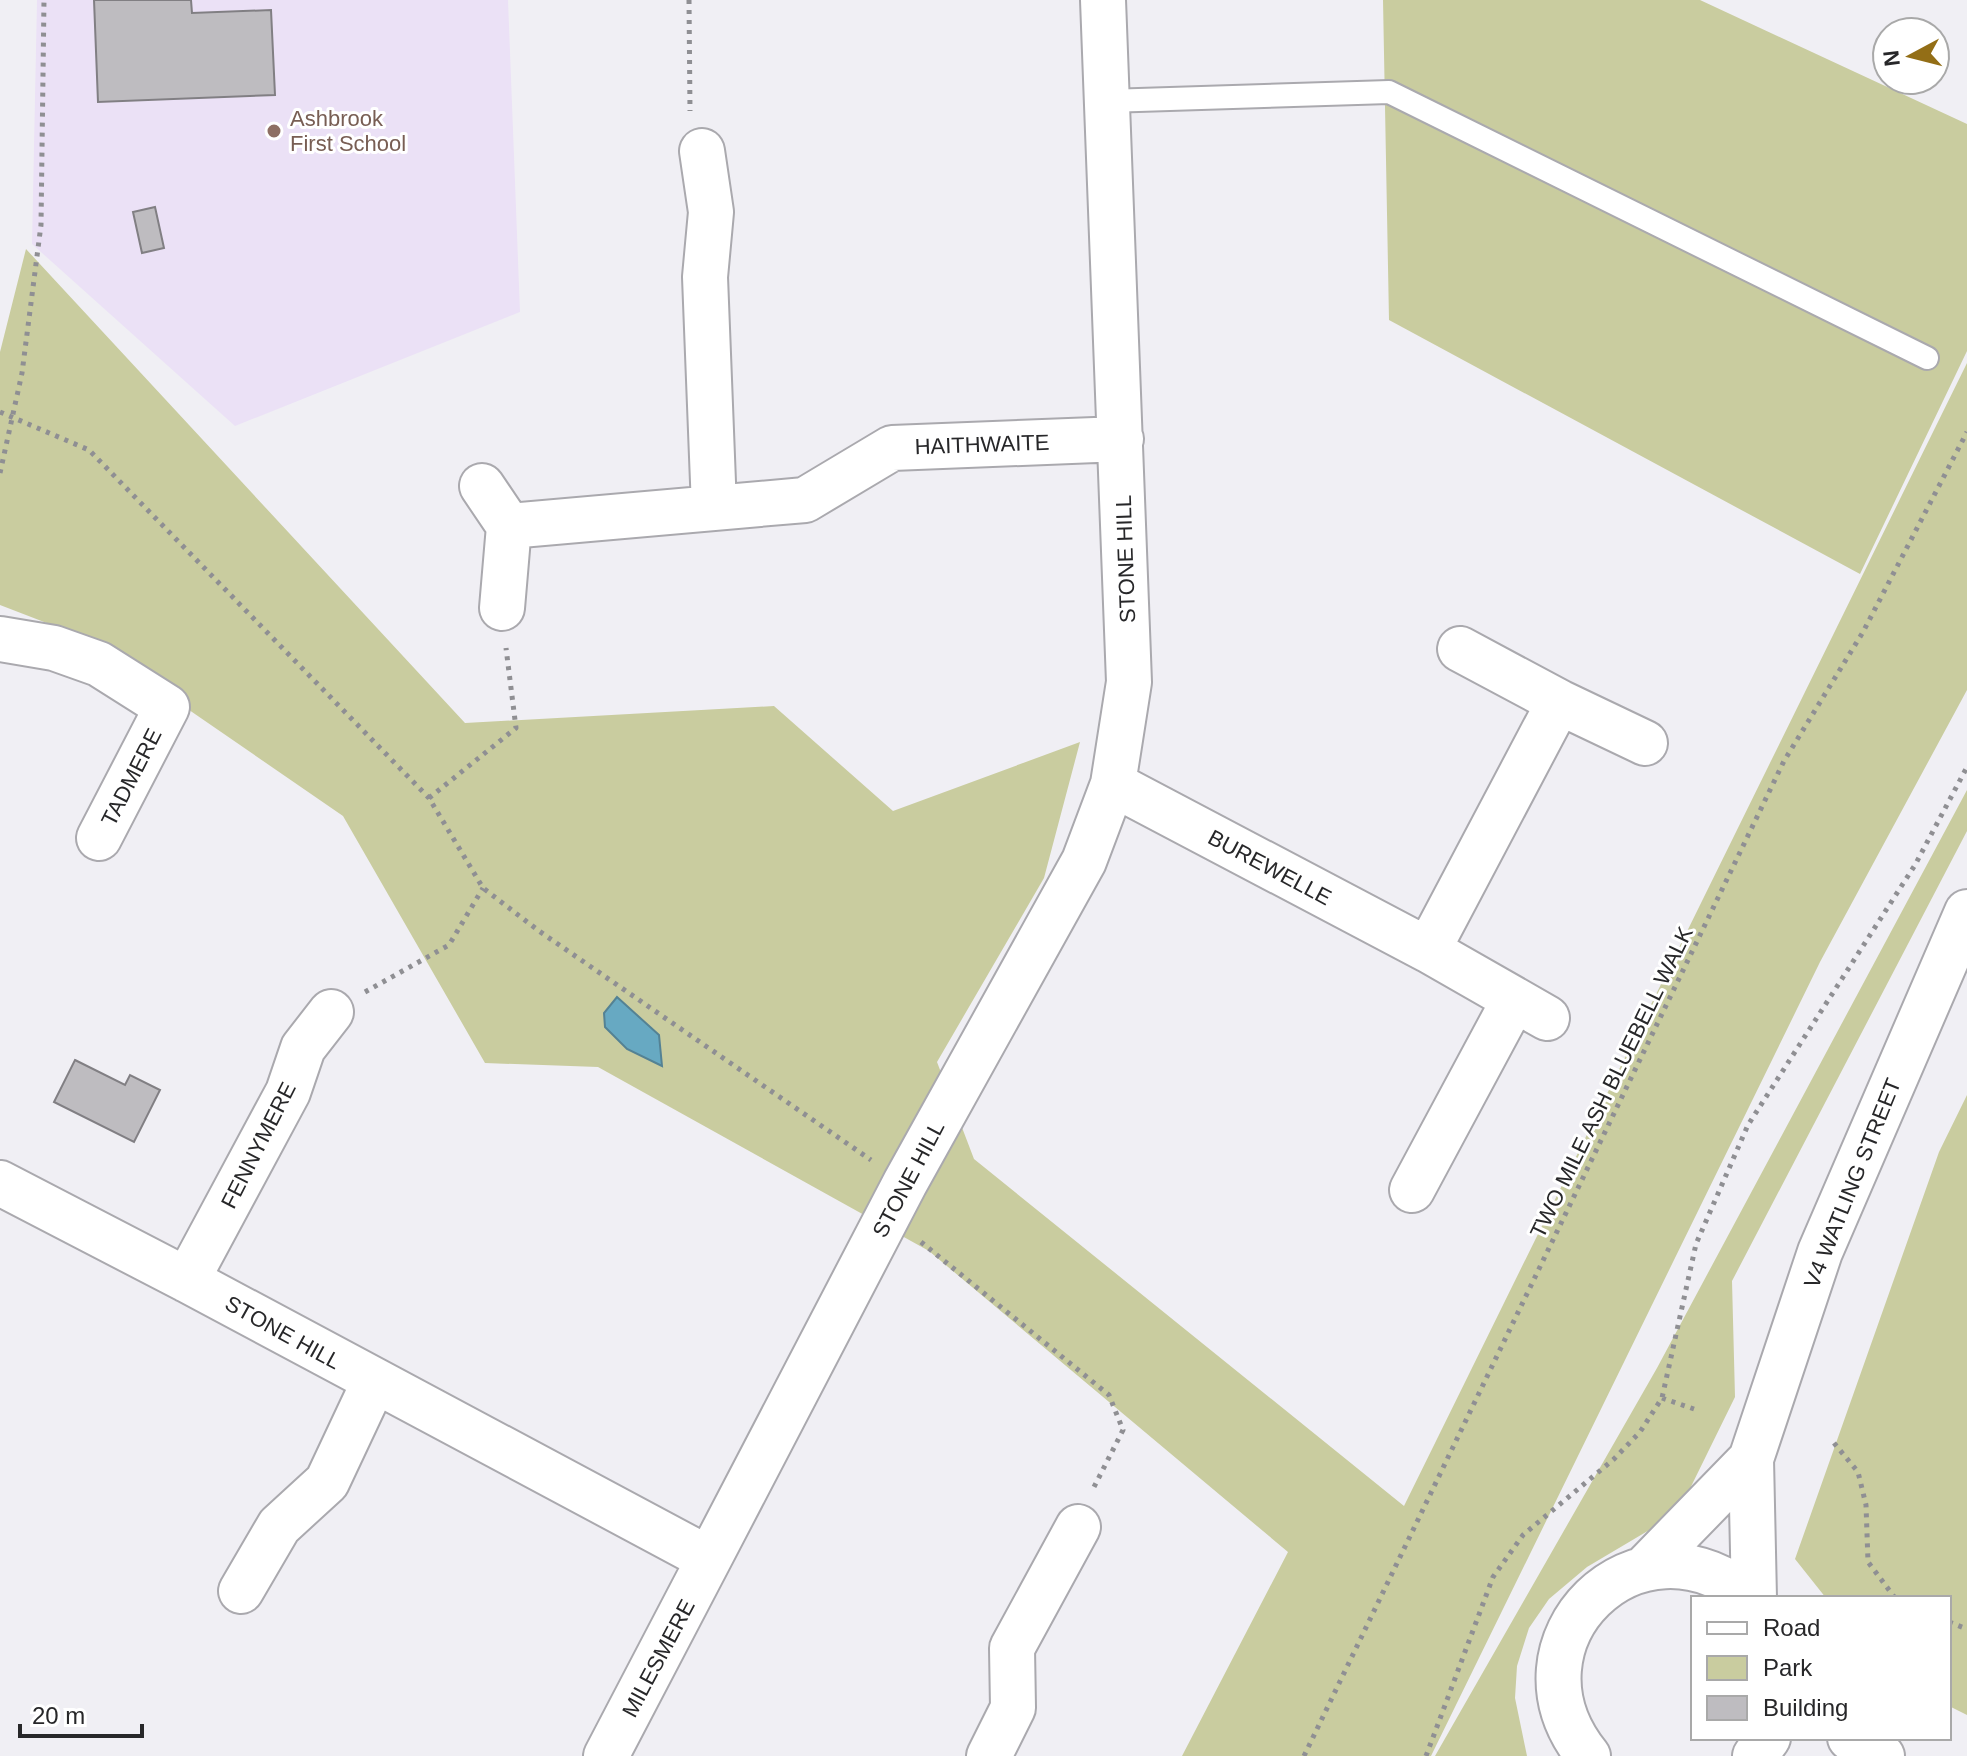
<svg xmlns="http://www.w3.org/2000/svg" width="1967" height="1756" viewBox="0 0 1967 1756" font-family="Arial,sans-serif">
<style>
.education{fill:#ebe1f6}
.green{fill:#c9cc9f}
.water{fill:#67a9c2;stroke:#548294;stroke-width:2}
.building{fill:#bebcc0;stroke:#817f83;stroke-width:2}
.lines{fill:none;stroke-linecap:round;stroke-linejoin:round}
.lane-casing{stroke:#aaa9ae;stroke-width:26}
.street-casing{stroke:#aaa9ae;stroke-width:48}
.secondary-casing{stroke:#aaa9ae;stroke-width:48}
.path{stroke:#8f8f93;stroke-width:5;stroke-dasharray:4 6;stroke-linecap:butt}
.lane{stroke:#fff;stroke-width:22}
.street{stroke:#fff;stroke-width:44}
.secondary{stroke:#fff;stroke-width:44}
.education-dot{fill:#8d6e63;stroke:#fff;stroke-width:3}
.labels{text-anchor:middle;stroke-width:6;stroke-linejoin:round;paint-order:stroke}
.education-label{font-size:22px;fill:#785e54;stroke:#fff;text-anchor:start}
.street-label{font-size:22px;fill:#272729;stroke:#fff}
</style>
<rect width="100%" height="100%" fill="#f0eff4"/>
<path class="education" d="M37 0H508L520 312 235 426 32 244Z"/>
<path class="green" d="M1383 0H1700L1967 124V351L1860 574 1389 320Z
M26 249 465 723 774 706 893 811 1080 742 1044 878 937 1062 974 1159 1404 1506 1967 363V690L1820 962 1431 1756H1182L1288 1552 929 1251 598 1067 485 1063 343 816 83 637 0 605V352Z
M1967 790V831L1732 1281 1735 1397 1678 1513 1587 1567 1549 1599 1529 1628 1517 1666 1515 1698 1527 1756H1435L1657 1368Z
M1967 1095V1715L1949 1706V1598H1826L1795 1559 1939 1152Z"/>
<path class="water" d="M617 997 659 1035 662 1066 627 1049 605 1027 604 1013Z"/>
<path class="building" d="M94 0H191L192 13 271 10 275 95 98 102Z
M155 207 164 248 142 253 133 212Z
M75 1060 125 1085 130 1075 160 1090 134 1142 54 1102Z"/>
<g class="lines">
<defs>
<path id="lane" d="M1107 101 1389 92 1927 358"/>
<path id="street" d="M702 151 711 212 705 277 714 508
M482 486 509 526
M502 608 509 526 805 500 892 448 1121 439
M0 639 54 648 99 664 167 707 99 838
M1460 649 1559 702
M1113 784 1428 950 1547 1018
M1428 950 1559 702 1645 743
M0 1183 187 1280 709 1559 905 1183 1084 861 1113 784 1129 682 1103 0
M1412 1190 1514 1000
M187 1280 288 1092 303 1048 331 1012
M241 1591 279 1526 327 1482 374 1382
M606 1756 709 1559
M989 1756 1013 1708 1012 1648 1078 1527"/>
<path id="secondary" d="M1645 1568 1751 1459
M1754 1598 1751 1459 1820 1252 1967 912
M1850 1738 1882 1756
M1588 1756C1496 1642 1639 1502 1750 1598
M1755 1756 1768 1738"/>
</defs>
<use href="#lane" class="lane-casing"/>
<use href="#street" class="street-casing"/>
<use href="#secondary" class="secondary-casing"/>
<path class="path" d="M689 0 690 111
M0 412 89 450 429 798 483 888 539 931 871 1160
M0 473 22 373 41 225 44 0
M429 798 516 728 506 648
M365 992 449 945 483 888
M921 1242 1109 1395 1123 1430 1093 1489
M1662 1398 1694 1409
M1834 1443 1858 1472 1866 1505 1868 1562 1895 1598
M1949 1622 1967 1629
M1304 1756 1784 761 1863 632 1967 432
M1426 1756 1493 1577 1523 1535 1614 1459 1640 1432 1662 1398 1696 1244 1748 1125 1915 865 1967 767"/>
<use href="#lane" class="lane"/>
<use href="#street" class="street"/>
<use href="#secondary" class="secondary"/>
</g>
<circle class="education-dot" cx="274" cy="131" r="8"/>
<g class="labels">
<g class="education-label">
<text x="290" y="126">Ashbrook<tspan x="290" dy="25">First School</tspan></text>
</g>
<g class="street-label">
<text transform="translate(982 444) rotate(-2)" y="8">HAITHWAITE</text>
<text transform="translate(1125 559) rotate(-92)" y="8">STONE HILL</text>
<text transform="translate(131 777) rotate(-63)" y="8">TADMERE</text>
<text transform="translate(1270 867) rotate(28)" y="8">BUREWELLE</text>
<text transform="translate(1611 1082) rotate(-64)" y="8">TWO MILE ASH BLUEBELL WALK</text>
<text transform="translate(258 1145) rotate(-63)" y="8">FENNYMERE</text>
<text transform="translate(908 1179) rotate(-62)" y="8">STONE HILL</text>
<text transform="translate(1852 1183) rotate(-68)" y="8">V4 WATLING STREET</text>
<text transform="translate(283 1332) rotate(29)" y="8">STONE HILL</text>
<text transform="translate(658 1658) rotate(-62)" y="8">MILESMERE</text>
</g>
</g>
<rect x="1691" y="1596" width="260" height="144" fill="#ffffff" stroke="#a9a9a9" stroke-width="2"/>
<rect x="1707" y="1622" width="40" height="12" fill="#ffffff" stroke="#a9a9a9" stroke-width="2"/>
<text x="1763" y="1636" font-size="24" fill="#272729">Road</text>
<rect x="1707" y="1656" width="40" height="24" fill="#c9cc9f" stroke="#a9a9a9" stroke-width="2"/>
<text x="1763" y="1676" font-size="24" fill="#272729">Park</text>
<rect x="1707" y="1696" width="40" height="24" fill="#bebcc0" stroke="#a9a9a9" stroke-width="2"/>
<text x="1763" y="1716" font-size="24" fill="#272729">Building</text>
<g transform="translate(1911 56) rotate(263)"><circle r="38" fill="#ffffff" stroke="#a9a9a9" stroke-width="2"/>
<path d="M0-6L14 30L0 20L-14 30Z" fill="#936e16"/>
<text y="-12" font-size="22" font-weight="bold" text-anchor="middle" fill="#272729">N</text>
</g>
<path d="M20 1724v12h122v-12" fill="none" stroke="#272729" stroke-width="4"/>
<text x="32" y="1724" font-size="24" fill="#272729" stroke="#ffffff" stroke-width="6" paint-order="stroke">20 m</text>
</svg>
